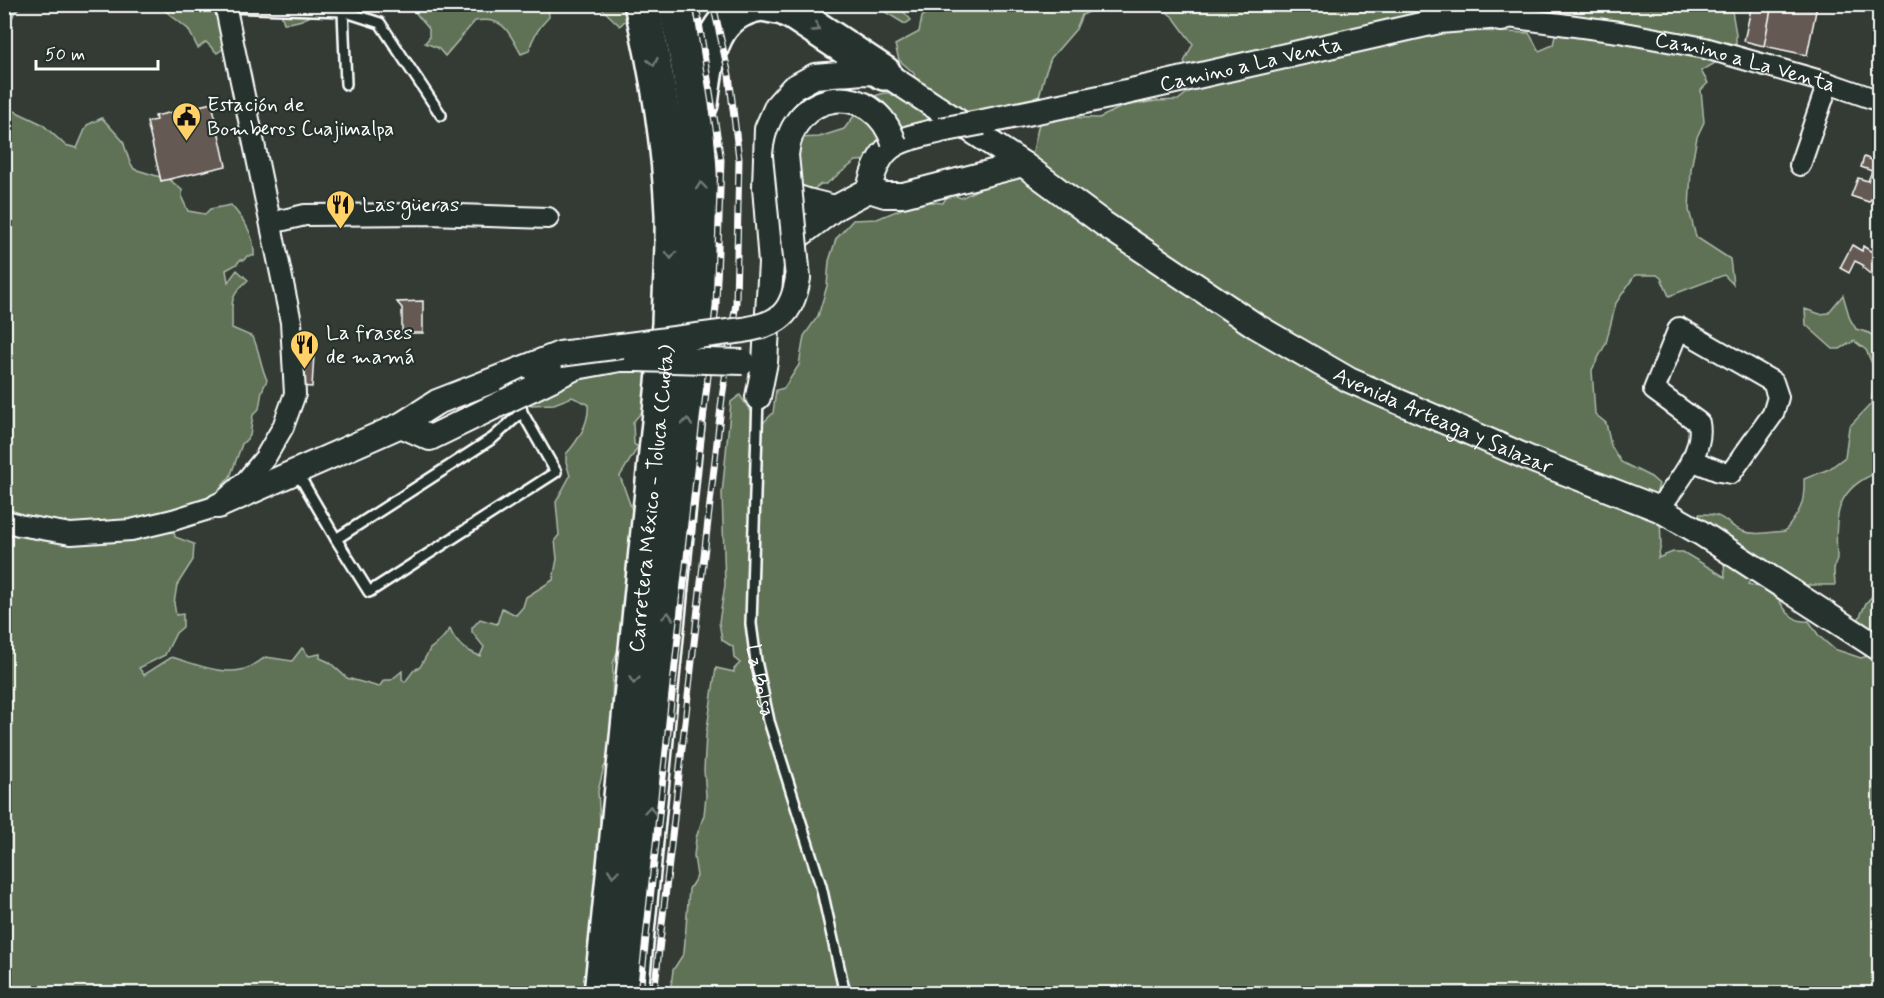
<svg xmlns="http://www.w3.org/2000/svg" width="1884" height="998" viewBox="0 0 1884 998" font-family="Mynerve,sans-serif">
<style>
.green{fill:#5e7256;stroke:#aeb8aa;stroke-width:1.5}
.building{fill:#655a52;stroke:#fff;stroke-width:1.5}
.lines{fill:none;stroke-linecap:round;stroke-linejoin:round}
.service-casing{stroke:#fff;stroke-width:14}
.minor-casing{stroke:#fff;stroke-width:24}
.tertiary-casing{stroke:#fff;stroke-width:28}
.primary-casing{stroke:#fff;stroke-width:34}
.motorway-casing{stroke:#fff;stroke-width:38}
.service{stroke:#26332d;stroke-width:9}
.minor{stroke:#26332d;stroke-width:20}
.tertiary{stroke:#26332d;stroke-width:24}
.primary{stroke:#26332d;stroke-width:30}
.motorway{stroke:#26332d;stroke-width:33}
.rail-casing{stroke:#fff;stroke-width:7}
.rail{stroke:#26332d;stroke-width:4.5;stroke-dasharray:14;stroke-linecap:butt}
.tertiary-bridge-casing{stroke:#fff;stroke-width:28;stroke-linecap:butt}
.tertiary-bridge{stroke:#26332d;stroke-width:24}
.oneway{stroke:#727a76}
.labels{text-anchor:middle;stroke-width:4.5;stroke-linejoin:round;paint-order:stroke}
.street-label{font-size:21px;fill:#fff;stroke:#26332d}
.poi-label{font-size:21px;fill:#fff;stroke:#26332d;text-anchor:start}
</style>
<rect width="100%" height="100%" fill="#333b34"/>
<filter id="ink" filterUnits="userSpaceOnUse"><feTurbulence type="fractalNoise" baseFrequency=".0167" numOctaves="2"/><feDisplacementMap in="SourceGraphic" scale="12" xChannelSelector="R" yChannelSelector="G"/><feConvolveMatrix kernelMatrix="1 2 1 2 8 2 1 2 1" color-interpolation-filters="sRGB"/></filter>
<g filter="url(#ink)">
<path class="green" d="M1107 4 1082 15 1076 29 1051 58 1045 74 1036 108 971 115H940L868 160 856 161 826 184H821L814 189H801L795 171 797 138 819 137 844 129 868 98 884 93 916 91 914 73 899 60 895 45 919 32 922 17 930 10 923 5Z
M4 5 5 4 22 5 15 12 11 20H5Z
M158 5H225L230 44 217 53 206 42 198 48 188 29Z
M278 5H372C359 12 344 6 330 9 312 12 305 23 284 23Z
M407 5H548L549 17C539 27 532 37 529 51L521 54C508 31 505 17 475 21L445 56 438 48 425 43 429 38V29L410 6Z
M598 5H637L636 9 620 26Z
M878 5H898L911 20 905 24 885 12Z
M1108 5H1487C1478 13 1479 20 1480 31L1529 33 1539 51 1553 45 1556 31 1537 14 1545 5H1731L1736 34V51L1701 71 1708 83 1701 90 1704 122 1697 137 1691 169 1689 210 1696 237 1730 259 1733 284 1724 275 1669 296 1661 278 1657 275H1635L1616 303 1606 343 1592 370 1595 414 1606 423 1611 446 1621 462 1651 477 1659 484 1655 498 1642 517 1660 516 1661 545 1658 558 1673 552H1683L1725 577 1723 549 1706 542 1699 514C1727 513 1722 523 1742 531 1756 536 1771 532 1785 531 1800 512 1805 504 1804 479L1829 469 1845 457 1849 427 1871 404 1875 370 1866 350 1854 341 1840 349H1833L1806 325 1805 309 1820 314 1828 313 1843 295 1850 319 1856 329 1869 333 1879 341V472C1835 488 1835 515 1837 557 1837 562 1834 565 1834 570 1834 575 1835 580 1835 585H1805L1791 578 1754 577 1748 584 1774 591C1782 606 1790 623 1809 621L1819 636 1834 649 1861 658 1875 654 1857 623 1866 603 1874 594 1879 599V993L670 994 673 970 684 953 689 889 697 876 694 856 696 838 704 815 706 796 704 770 706 735 716 668 734 672V669L740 663 734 658 733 647 722 640 719 622 725 585 722 494 731 402 740 395 749 409 763 423 773 413 776 390 784 388 799 365 804 336 818 316 827 286 829 261 836 239 853 220 877 219 921 201 943 203 949 193 961 198 989 184 1020 176 1036 159 1032 155 1040 119 1056 117 1099 118 1124 106 1156 101 1178 100 1192 89 1189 70 1184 62 1193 44 1174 18 1162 8Z
M4 106 42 124 65 145 77 148 87 125 102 118 123 141 129 160 134 169 170 180 182 190V198L188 211 205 214 210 209 231 205C244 220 255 235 254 256H247L244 260H240L237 264 226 270 228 282 237 270 248 280C227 299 233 302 232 328L253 337C260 352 260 365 267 380L262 391 259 409 253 415 250 436 242 444 230 477 222 486 224 496 173 524 175 537 194 544 193 560 177 585 174 603 176 615 183 614V627L176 633 165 655 139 668 144 675 172 657C195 664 227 678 250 667 256 664 261 660 266 657L292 661 302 648 309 656 320 654V658L329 662 347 678 379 687 384 680H391L402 671V679L405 682 414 670 420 667 430 649 441 640 450 629C456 644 465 650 480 656L484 647 472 632V628L480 619 497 624 502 608 516 615 523 607 526 597 553 580 557 559 555 540 559 535 556 502 570 476 566 462V454C578 441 590 422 588 404L572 397 554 404 531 405 518 396 571 368 641 370 649 373 647 410 640 414 633 422 634 444 638 447 620 476 632 510 633 555 625 572 632 584 623 635 613 664 612 706 614 729 608 763 604 767 598 791 601 837 597 845 599 891 587 947 590 973 589 993H5Z"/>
<path class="building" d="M1752 4H1772L1764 46 1744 41Z
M1772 4 1817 6 1807 55 1764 46Z
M212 103 226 166 161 181 147 122 156 120 155 116Z
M1864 157 1880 163V174L1876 181 1880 183V193L1875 202 1871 199 1869 202 1851 196 1858 178 1868 181 1872 171 1861 167Z
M1852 245 1862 251 1863 246 1880 257V279L1878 280 1863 268V265L1855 261 1849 273 1840 268Z
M423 301V333H402V308L397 302Z
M299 353 314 354 312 387 297 386Z"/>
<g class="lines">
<defs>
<g id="service">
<path d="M226 7 343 11 380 23 441 115"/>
<path d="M343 11 346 84"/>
<path d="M519 395 522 412 556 472 369 592 336 539 493 438 522 412"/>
<path id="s1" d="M758 397 751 624 756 661 769 721 821 886 845 994"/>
<path d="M297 472 336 539"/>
</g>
<g id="minor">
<path id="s2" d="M1501 16 1619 32 1705 48 1828 83 1880 101"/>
<path d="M1800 165 1828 83"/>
<path d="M271 223 305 215 430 214 548 218"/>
<path d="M1659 509C1675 485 1705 453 1699 423L1654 390 1679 328 1773 382 1778 397 1773 414 1731 473 1719 471 1691 460"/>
<path d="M4 520 19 525 71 534 131 530 173 520 218 506 246 481 265 458 283 427 295 394 291 322 225 4"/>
</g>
<g id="tertiary">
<path id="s3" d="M983 122 1109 96 1439 21 1501 16"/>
<path d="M771 189 807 201 835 208"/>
<path d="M869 190 885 195H903L1023 164"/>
<path id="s4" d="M771 263 765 187 767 129 777 106 793 88 815 76 863 72 884 73 1023 164 1104 224 1256 326 1349 380 1533 460 1659 509 1701 533 1880 649"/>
<path d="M531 389 576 367 620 359H636"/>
<path d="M758 397 765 362 771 263 788 244 835 208 869 190C879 141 897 141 941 130"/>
<path d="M401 425 430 438 506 401"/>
<path d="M218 506 401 425 437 402 560 354"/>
</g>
<path id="primary" d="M1501 16 1502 4"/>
<g id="motorway">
<path d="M763 4 783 8 793 13 884 73"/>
<path d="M701 104C707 61 709 12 761 4"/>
<path id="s5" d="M601 994 669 324C670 287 673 250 672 214 669 146 657 70 641 4"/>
<path d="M631 994 702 270C703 182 698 90 674 4"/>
</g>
</defs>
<use href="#service" class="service-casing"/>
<use href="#minor" class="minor-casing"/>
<use href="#tertiary" class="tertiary-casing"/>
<use href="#primary" class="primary-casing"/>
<use href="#motorway" class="motorway-casing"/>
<use href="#service" class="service"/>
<use href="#minor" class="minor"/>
<use href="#tertiary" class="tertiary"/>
<use href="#primary" class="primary"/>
<use href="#motorway" class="motorway"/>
<defs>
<path id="rail" d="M640 994 681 609 716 307 721 160 696 4
M654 994 722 398 736 303 739 159 729 75 713 4"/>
</defs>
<use href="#rail" class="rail-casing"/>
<use href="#rail" class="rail"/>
<defs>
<path id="tertiary-bridge" d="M941 130 983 122
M560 354 743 330C779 324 792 315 798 278L786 155C792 88 874 79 894 143
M636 359 743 362
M506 401 531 389"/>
</defs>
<use href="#tertiary-bridge" class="tertiary-bridge-casing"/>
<use href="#tertiary-bridge" class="tertiary-bridge"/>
</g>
<defs><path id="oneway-chevron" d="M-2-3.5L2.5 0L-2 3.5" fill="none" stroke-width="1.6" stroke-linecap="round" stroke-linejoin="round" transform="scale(1.5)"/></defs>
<g class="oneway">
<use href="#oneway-chevron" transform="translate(816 28) rotate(33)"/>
<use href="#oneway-chevron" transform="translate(653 62) rotate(78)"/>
<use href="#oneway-chevron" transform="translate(701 186) rotate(-95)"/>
<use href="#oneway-chevron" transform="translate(671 255) rotate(91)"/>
<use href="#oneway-chevron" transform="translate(687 422) rotate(-84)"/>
<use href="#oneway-chevron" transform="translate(668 616) rotate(-84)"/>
<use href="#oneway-chevron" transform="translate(634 680) rotate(96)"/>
<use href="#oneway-chevron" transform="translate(650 810) rotate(-85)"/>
<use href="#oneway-chevron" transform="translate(613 873) rotate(96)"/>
</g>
</g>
<defs>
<symbol id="civic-pin" viewBox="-11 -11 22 30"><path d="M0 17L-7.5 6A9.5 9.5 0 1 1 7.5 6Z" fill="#ffd166" stroke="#26332d"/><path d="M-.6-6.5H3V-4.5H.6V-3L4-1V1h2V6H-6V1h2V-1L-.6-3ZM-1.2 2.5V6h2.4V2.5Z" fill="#111"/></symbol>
<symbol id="restaurant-pin" viewBox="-11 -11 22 30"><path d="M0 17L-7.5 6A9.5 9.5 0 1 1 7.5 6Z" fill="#ffd166" stroke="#26332d"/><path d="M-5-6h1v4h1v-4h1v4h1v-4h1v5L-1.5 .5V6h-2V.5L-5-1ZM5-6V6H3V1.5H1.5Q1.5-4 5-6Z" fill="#111"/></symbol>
</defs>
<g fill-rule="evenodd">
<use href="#civic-pin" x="170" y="100" width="33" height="45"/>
<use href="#restaurant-pin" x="324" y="188" width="33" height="45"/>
<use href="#restaurant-pin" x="288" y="328" width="33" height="45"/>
</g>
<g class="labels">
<g class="street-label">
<text dy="7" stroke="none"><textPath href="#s3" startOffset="274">Camino a La Venta</textPath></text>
<text dy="7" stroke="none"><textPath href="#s2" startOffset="249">Camino a La Venta</textPath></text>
<text dy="7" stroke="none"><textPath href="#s4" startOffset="938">Avenida Arteaga y Salazar</textPath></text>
<text dy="7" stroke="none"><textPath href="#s5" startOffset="498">Carretera México - Toluca (Cuota)</textPath></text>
<text dy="7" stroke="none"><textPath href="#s1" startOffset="286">La Bolsa</textPath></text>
</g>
<g class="poi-label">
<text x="207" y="111">Estación de<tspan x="207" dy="24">Bomberos Cuajimalpa</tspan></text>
<text x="362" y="211">Las güeras</text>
<text x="326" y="339">La frases<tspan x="326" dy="24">de mamá</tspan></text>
</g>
</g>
<rect width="1884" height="998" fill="none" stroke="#26332d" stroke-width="24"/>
<rect x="12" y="12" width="1860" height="974" fill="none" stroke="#fff" stroke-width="2" filter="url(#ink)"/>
<path d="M36 60v9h122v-9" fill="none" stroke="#ffffff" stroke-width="3"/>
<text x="45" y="60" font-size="18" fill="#ffffff" stroke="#26332d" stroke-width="4.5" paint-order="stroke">50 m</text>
</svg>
